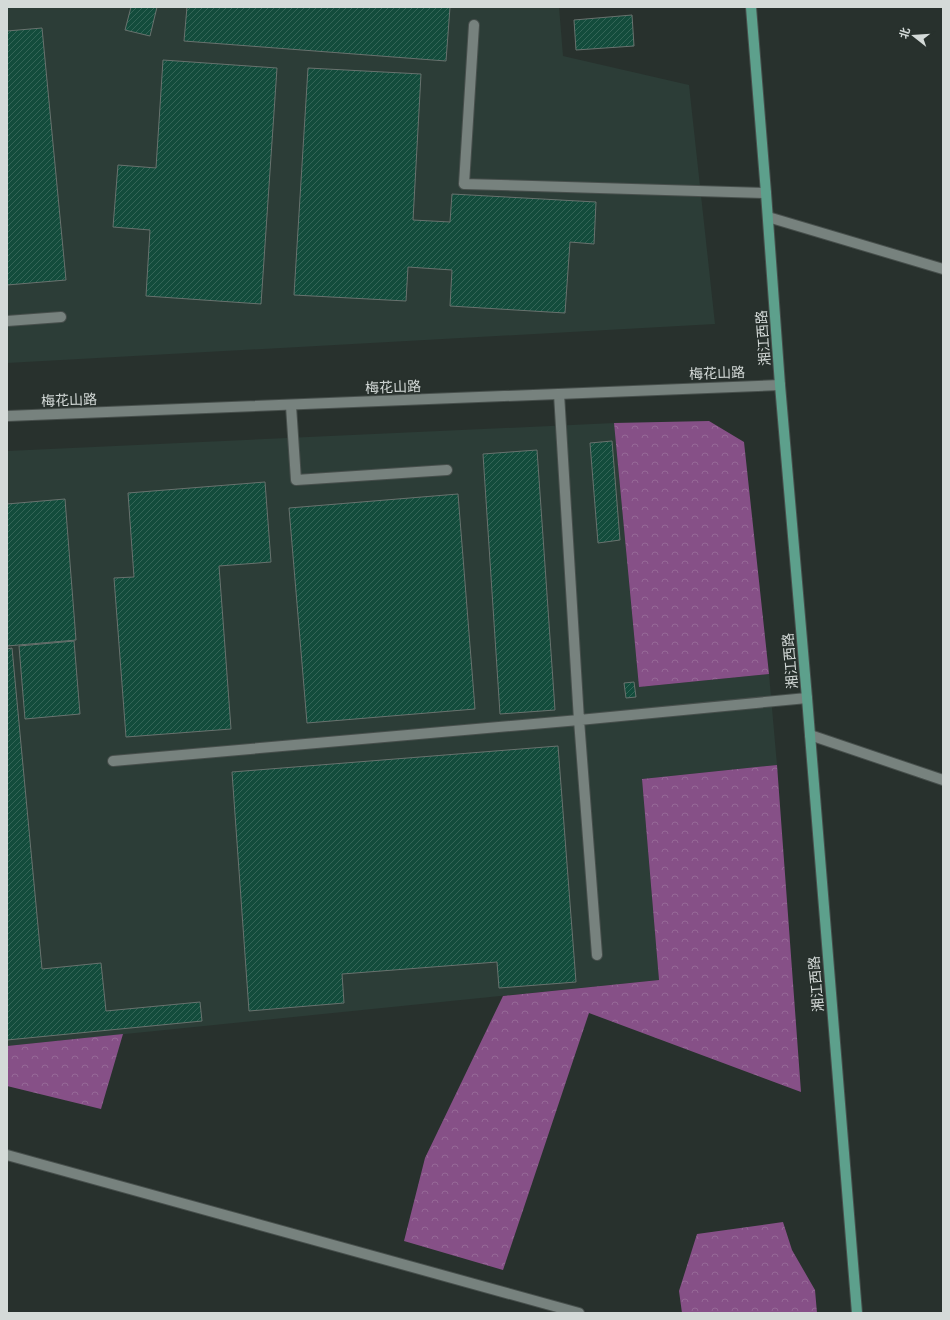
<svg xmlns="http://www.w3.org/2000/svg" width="950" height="1320" viewBox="0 0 950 1320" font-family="'PT Sans','Noto Sans SC',sans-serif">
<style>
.built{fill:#2c3d37}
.forest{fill:url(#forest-crowns)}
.building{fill:url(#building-hatch);stroke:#68726e}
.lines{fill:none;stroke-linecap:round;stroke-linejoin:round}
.street-casing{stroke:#474f4c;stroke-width:12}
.secondary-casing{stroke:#474f4c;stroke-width:12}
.primary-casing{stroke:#474f4c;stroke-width:12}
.street{stroke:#77827e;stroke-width:10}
.secondary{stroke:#77827e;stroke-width:10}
.primary{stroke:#5da08c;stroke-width:10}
.labels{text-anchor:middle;stroke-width:3;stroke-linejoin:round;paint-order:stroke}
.street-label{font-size:14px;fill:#d4dad8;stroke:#28312d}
</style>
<defs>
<pattern id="forest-crowns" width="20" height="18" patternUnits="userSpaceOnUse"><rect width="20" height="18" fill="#865087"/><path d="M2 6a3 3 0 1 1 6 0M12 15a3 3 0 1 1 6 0" fill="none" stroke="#966997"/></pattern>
<pattern id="building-hatch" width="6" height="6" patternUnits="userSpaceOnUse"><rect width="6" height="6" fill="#134c3c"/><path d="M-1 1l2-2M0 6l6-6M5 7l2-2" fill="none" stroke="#346557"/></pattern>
</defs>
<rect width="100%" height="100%" fill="#28312d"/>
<path class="built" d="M7 7H559L563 56 689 85 715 324 7 363Z
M614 423 639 687 769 674 777 765 642 779 659 980 7 1046V451Z"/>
<path class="forest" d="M709 421 744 442 769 674 639 687 614 423Z
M777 765 801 1092 589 1013 503 1270 404 1241 425 1158 503 996 659 980 642 779Z
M123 1034 101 1109 7 1086V1046Z
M783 1222 792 1250 815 1290 817 1313H682L679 1291 697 1234Z"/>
<path class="building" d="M131 7H157L150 36 125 30Z
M187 7H450L446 61 184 41Z
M632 15 634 46 576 50 574 20Z
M42 28 66 280 7 285V31Z
M163 60 277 68 261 304 146 296 150 230 113 227 118 165 156 168Z
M308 68 421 74 413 220 450 222 452 194 596 202 594 244 570 242 565 313 450 306 452 270 408 267 406 301 294 295Z
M612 441 620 540 598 543 590 443Z
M537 450 555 710 500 714 483 454Z
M265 482 271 562 219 566 231 729 126 737 114 578 134 577 128 493Z
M458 494 475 709 307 723 289 508Z
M65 499 76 640 7 646V504Z
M74 641 80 714 25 719 19 646Z
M12 648 42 969 101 963 106 1011 200 1002 202 1021 7 1040V649Z
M634 682 636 697 626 698 624 683Z
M558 746 576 982 499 988 497 962 342 974 344 1003 249 1011 232 772Z"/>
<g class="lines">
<defs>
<path id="street" d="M474 25 464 184 766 193
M768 217 943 269
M7 321 61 317
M559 394 579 720 597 955
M291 406 296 480 447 470
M810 735 943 780
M113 761 579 720 807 698
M7 1155 579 1313"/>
<path id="secondary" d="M7 416 780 385"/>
<path id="primary" d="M751 7 766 193 780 385 807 698 857 1313"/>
</defs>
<use href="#street" class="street-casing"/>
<use href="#secondary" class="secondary-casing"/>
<use href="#primary" class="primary-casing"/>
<use href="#street" class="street"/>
<use href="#secondary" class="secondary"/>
<use href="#primary" class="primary"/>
</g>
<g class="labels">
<g class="street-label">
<text transform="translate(763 338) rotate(-94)" y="5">湘江西路</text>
<text transform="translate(717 373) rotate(-2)" y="5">梅花山路</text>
<text transform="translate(393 387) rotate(-2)" y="5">梅花山路</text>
<text transform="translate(69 400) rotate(-2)" y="5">梅花山路</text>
<text transform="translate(790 661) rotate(-95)" y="5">湘江西路</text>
<text transform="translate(816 984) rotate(-95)" y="5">湘江西路</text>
</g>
</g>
<rect width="950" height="1320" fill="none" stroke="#d4dad8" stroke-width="16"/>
<g transform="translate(914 36) rotate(287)" stroke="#28312d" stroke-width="3" paint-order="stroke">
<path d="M0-3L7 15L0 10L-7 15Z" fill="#d4dad8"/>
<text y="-6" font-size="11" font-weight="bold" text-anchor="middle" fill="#d4dad8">北</text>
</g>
</svg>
